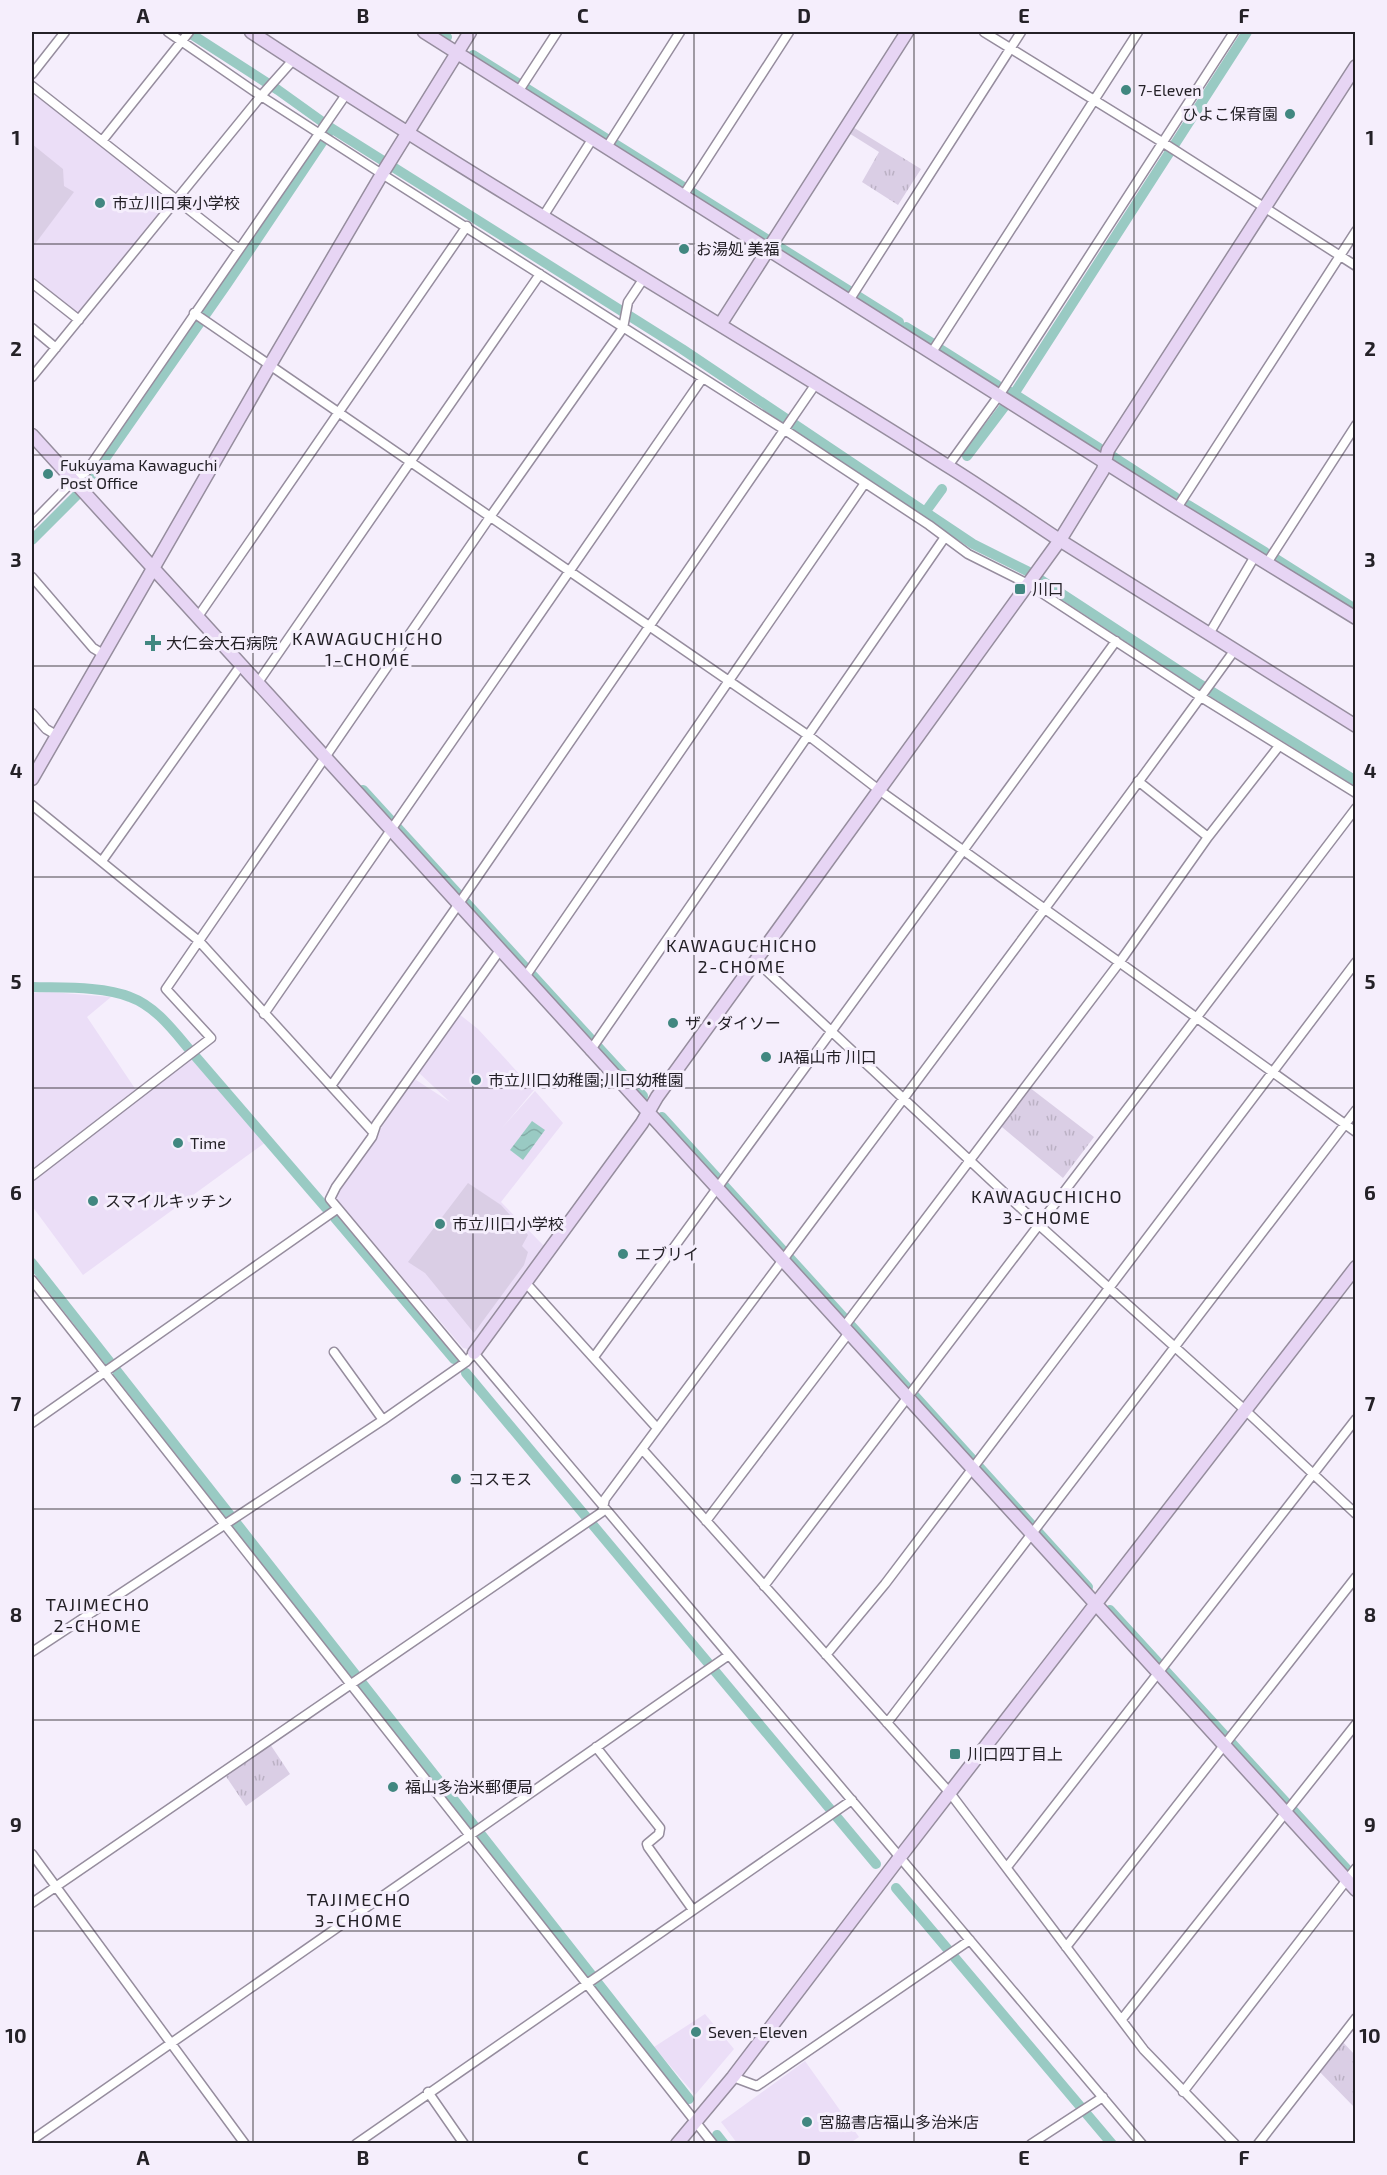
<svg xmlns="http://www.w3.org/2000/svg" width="1387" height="2175" viewBox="0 0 1387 2175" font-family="'Exo 2','Noto Sans JP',sans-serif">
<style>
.built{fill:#ebdef7}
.park{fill:url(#park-tufts)}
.pitch{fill:#dacee5}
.water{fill:url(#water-waves)}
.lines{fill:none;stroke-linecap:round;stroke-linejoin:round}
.canal{stroke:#99cac3;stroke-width:10}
.street-casing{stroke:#968d9e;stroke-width:11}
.secondary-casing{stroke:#968d9e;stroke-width:15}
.street{stroke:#fff;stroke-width:8}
.secondary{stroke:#e7d5f4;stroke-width:12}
.grid{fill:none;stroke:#242127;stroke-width:1.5;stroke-opacity:0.55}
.poi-dot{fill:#418780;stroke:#f5eefc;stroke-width:2}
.labels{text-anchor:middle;stroke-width:6;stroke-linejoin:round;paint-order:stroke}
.poi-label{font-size:16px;fill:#242127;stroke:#f5eefc;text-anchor:start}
.neighbourhood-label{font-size:18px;letter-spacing:1.5px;fill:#242127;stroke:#f5eefc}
.neatline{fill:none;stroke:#242127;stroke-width:2}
.grid-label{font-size:20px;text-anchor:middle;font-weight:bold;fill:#242127}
</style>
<defs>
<pattern id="park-tufts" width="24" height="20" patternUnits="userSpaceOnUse" patternTransform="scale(1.5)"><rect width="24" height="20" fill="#dacee5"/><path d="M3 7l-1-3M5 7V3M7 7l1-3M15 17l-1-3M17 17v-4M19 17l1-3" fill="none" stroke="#bbb1c4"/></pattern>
<pattern id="water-waves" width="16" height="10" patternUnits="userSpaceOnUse" patternTransform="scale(1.5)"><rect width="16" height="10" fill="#99cac3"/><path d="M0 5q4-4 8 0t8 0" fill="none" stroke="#84ada8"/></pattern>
</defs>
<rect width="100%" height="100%" fill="#f5eefc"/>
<path class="built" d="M32 92 169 200 168 206 78 314 32 276Z
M51 992 111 997 87 1017 136 1090 186 1053 266 1142 83 1275 32 1206V993Z
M459 1014 478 1029 534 1090 502 1128 535 1091 563 1123 501 1202 544 1246 468 1349 463 1348 335 1198 338 1189 378 1133 413 1078 450 1102 417 1071Z
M705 2014 734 2049 695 2095 654 2047Z
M805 2061 859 2137 850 2143H737L721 2122Z"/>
<path class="park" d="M848 124 921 169 898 205 862 182 879 152 844 130Z
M1025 1084 1094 1137 1063 1178 996 1122Z
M266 1738 290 1774 246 1806 221 1769Z
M1339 2038 1355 2055V2108L1315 2067Z"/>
<path class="pitch" d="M32 144 63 169 64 186 74 192 32 248Z
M468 1183 501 1205 528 1235 522 1246 528 1252 524 1265 474 1333 425 1273 408 1262Z"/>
<path class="water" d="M532 1121 545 1130 523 1160 510 1150Z"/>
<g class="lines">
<path class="canal" d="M188 32 278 90 331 128 682 349 973 544 1027 571 1198 683 1356 781
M437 32 447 37
M473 55 899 322
M906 327 932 343
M940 349 997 385
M1011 392 1099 448
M967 456 1014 394 1247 32
M1112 456 1175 497
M1188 505 1265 552
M926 511 942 489
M32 540 86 486 227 284 331 129
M1276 559 1352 607
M363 790 643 1096
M32 987C61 988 103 986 130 997 155 1006 173 1030 189 1049
M196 1057 326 1208
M662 1117 1088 1587
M335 1218 454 1359
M32 1263 689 2099
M466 1373 876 1864
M1110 1610 1356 1879
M896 1888 1112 2144
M717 2135 724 2144"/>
<defs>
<path id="street" d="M168 32 261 96 382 174 785 430 929 525 968 554 1028 584 1201 697 1356 793
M984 32 1162 142 1356 266
M32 74 65 32
M32 86 239 249
M518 92 557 32
M102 141 189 32
M607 147 680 32
M683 196 789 32
M544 215 593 138
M32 283 79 320
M850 299 1021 32
M194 313 809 736 879 790 1356 1132
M32 328 56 348
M932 352 1138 32
M32 377 261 96 294 59
M948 466 1000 394 1234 32
M1177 508 1356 231
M32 523 73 481 86 472 347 93
M1267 563 1356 425
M32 577 93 648 103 654
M197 618 467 226
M1209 634 1255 556
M257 684 540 274
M32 713 46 729 56 735
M1138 781 1208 837
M32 805 199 941 373 1132
M102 861 241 665
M756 961 1039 1225 1245 1410 1356 1514
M525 977 865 483
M264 1014 702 379
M590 1051 945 537
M331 1086 458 905 815 385
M32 1176 211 1038 166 989 490 517 623 328 628 302 644 278
M32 1280 713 2144
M525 1282 657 1428
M843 1328 1119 963 1208 837 1279 746
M334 1352 383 1420
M594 1357 1116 641
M466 1362 330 1199 336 1187 372 1137 376 1125 500 950
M32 1423 337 1209
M642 1449 950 1793 1144 2050 1235 2144
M706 1521 848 1334
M764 1586 1356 808
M32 1652 383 1420 466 1362 474 1353 1142 2144
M826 1655 885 1584 1356 962
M887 1723 1356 1110
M596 1747 660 1828 659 1834 647 1844 648 1847 693 1910
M32 1854 245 2144
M1007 1867 1356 1419
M32 1903 602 1512 605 1499C814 1216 1028 936 1234 651
M1066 1947 1356 1577
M1122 2019 1356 1724
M733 2077 757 2086 970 1940
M428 2092 464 2144
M1183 2092 1356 1868
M32 2140 729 1655
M356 2144 852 1800
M1031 2144 1103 2097
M1258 2144 1356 2018"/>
<path id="secondary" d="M251 32C479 182 715 319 946 465 985 489 1023 516 1061 541 1159 603 1257 665 1356 726
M424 32 1177 508 1356 618
M720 325 907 32
M32 435 1356 1890
M32 779 270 365 382 174 470 32
M474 1353 642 1123 657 1097 1060 540 1103 470 1108 450 1356 66
M677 2144 733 2077 900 1857 1356 1267"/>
</defs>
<use href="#street" class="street-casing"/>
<use href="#secondary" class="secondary-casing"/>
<use href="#street" class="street"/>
<use href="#secondary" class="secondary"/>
</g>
<path class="grid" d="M253 32V2144M473 32V2144M694 32V2144M914 32V2144M1134 32V2144M32 244H1356M32 455H1356M32 666H1356M32 877H1356M32 1088H1356M32 1298H1356M32 1509H1356M32 1720H1356M32 1931H1356"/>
<g class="poi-dot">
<circle cx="1126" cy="90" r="6"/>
<circle cx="1290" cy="114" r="6"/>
<circle cx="100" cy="203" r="6"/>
<circle cx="684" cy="249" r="6"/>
<circle cx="48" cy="474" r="6"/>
<rect x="1014" y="583" width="12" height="12" rx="3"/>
<path d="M150 634h6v6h6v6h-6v6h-6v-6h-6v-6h6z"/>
<circle cx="673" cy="1023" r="6"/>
<circle cx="766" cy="1057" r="6"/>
<circle cx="476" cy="1080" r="6"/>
<circle cx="178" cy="1143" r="6"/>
<circle cx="93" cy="1201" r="6"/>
<circle cx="440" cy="1224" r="6"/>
<circle cx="623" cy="1254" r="6"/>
<circle cx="456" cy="1479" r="6"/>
<rect x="949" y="1748" width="12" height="12" rx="3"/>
<circle cx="393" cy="1787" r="6"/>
<circle cx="696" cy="2032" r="6"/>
<circle cx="807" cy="2122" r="6"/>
</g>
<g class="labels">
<g class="poi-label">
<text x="1138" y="96">7-Eleven</text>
<text x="1278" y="120" text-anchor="end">ひよこ保育園</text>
<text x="112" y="209">市立川口東小学校</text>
<text x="696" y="255">お湯処 美福</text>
<text x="60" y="471">Fukuyama Kawaguchi<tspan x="60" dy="18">Post Office</tspan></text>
<text x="1032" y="595">川口</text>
<text x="166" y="649">大仁会大石病院</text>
<text x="685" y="1029">ザ・ダイソー</text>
<text x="778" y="1063">JA福山市 川口</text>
<text x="488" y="1086">市立川口幼稚園;川口幼稚園</text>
<text x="190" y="1149">Time</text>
<text x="105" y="1207">スマイルキッチン</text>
<text x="452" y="1230">市立川口小学校</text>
<text x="635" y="1260">エブリイ</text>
<text x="468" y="1485">コスモス</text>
<text x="967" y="1760">川口四丁目上</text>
<text x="405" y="1793">福山多治米郵便局</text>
<text x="708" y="2038">Seven-Eleven</text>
<text x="819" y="2128">宮脇書店福山多治米店</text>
</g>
<g class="neighbourhood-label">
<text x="368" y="645">KAWAGUCHICHO<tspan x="368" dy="21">1-CHOME</tspan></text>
<text x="742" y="952">KAWAGUCHICHO<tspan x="742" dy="21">2-CHOME</tspan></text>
<text x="1047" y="1203">KAWAGUCHICHO<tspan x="1047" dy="21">3-CHOME</tspan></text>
<text x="98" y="1611">TAJIMECHO<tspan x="98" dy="21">2-CHOME</tspan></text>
<text x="359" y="1906">TAJIMECHO<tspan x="359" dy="21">3-CHOME</tspan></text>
</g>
</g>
<rect width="1387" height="2175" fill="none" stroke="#f5eefc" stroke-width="66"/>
<rect x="33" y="33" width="1321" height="2109" class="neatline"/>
<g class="grid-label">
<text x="143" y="23">A</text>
<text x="363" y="23">B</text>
<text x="583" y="23">C</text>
<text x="804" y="23">D</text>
<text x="1024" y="23">E</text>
<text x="1244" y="23">F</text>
<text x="16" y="145">1</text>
<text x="1370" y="145">1</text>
<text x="16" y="356">2</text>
<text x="1370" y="356">2</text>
<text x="16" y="567">3</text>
<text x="1370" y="567">3</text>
<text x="16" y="778">4</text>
<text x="1370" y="778">4</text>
<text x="16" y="989">5</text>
<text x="1370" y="989">5</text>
<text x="16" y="1200">6</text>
<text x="1370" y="1200">6</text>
<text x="16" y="1411">7</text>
<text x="1370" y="1411">7</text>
<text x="16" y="1622">8</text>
<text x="1370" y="1622">8</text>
<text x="16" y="1832">9</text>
<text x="1370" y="1832">9</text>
<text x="16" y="2043">10</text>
<text x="1370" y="2043">10</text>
<text x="143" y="2165">A</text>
<text x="363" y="2165">B</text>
<text x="583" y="2165">C</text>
<text x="804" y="2165">D</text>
<text x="1024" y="2165">E</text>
<text x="1244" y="2165">F</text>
</g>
</svg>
